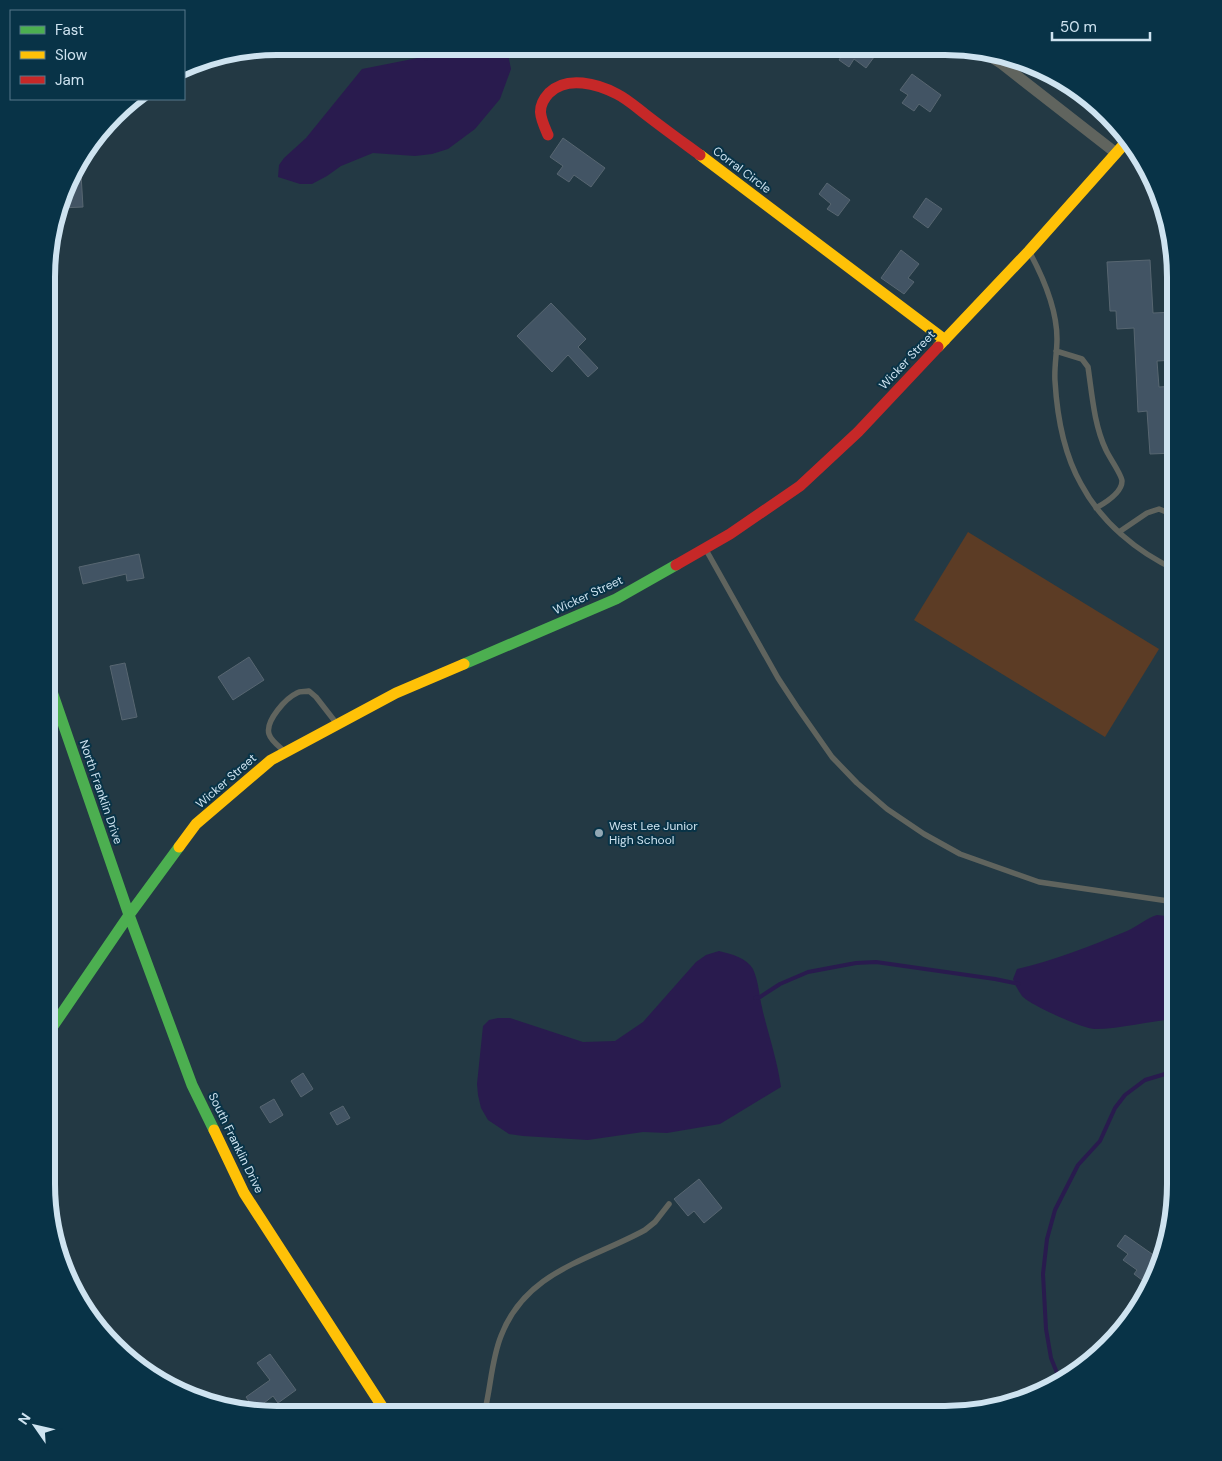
<svg xmlns="http://www.w3.org/2000/svg" width="1222" height="1461" viewBox="0 0 1222 1461" font-family="'DM Sans',sans-serif">
<style>
.green{fill:#5c3c25}
.water{fill:#291b4e}
.lines{fill:none;stroke-linecap:round;stroke-linejoin:round}
.stream{stroke:#291b4e;stroke-width:4}
.building{fill:#425464;stroke:#576671}
.lane{stroke:#60645e;stroke-width:5.5}
.street{stroke:#60645e;stroke-width:11}
.fast{stroke:#4caf50;stroke-width:11}
.slow{stroke:#ffc107;stroke-width:11}
.jam{stroke:#c62828;stroke-width:11}
.poi-dot{fill:#92a8b4;stroke:#083347;stroke-width:2}
.labels{text-anchor:middle;stroke-width:4;stroke-linejoin:round;paint-order:stroke}
.street-label{font-size:12px;fill:#cee3f0;stroke:#083347}
.poi-label{font-size:12px;fill:#cee3f0;stroke:#083347;text-anchor:start}
.rim{fill:none;stroke:#cee3f0;stroke-width:6}
</style>
<rect width="100%" height="100%" fill="#233944"/>
<path class="green" d="M968 532 1159 649 1105 737 914 620Z"/>
<path class="water" d="M473 47H504L507 49 511 69 500 99 475 129 448 149 432 154 415 156 373 153 341 166 327 176 312 184H300L278 177 279 165 284 158 306 138 362 69Z
M1157 915 1175 917V1019C1149 1021 1121 1029 1095 1029 1083 1029 1030 1005 1022 996 1019 992 1015 985 1013 979L1017 969C1055 960 1091 946 1127 931 1138 926 1147 918 1157 915Z
M719 951C731 954 747 958 753 969 758 980 759 992 761 1003 767 1031 777 1058 781 1087L720 1124 667 1133 643 1132 588 1140 523 1136 509 1134 488 1120 481 1108 478 1095 477 1084 483 1026 489 1020 498 1018H510L583 1042 615 1041 643 1022 696 962 706 955Z"/>
<g class="lines">
<path class="stream" d="M426 59 428 47
M755 998 760 997 780 984 808 972 856 963 876 962 995 979 1019 984
M1061 1383 1051 1358 1046 1329 1043 1274 1047 1239 1055 1210 1078 1165 1100 1141 1115 1108 1125 1095 1145 1080 1175 1071"/>
</g>
<path class="building" d="M838 48H870L877 53 866 68 854 59 849 67 839 60 844 52Z
M912 74 941 95 930 112 919 104 914 111 902 103 908 95 900 90Z
M563 138 605 168 591 187 574 175 569 182 557 174 563 166 550 157Z
M80 158 83 207 61 208 77 162Z
M827 183 850 200 838 216 827 209 831 204 819 194Z
M926 198 942 209 928 228 913 217Z
M901 250 919 264 908 278 914 282 904 294 881 278Z
M1150 260 1153 313 1176 312V360L1157 361 1159 387 1176 386V453L1150 454 1147 411 1138 412 1134 328 1117 329 1116 311H1110L1107 262Z
M551 303 586 339 578 347 598 368 588 377 568 355 552 372 517 336Z
M139 554 144 578 127 581 126 574 83 584 79 567Z
M249 657 264 680 233 700 218 677Z
M125 663 137 717 122 720 110 666Z
M303 1073 313 1089 301 1097 291 1081Z
M274 1099 283 1115 270 1123 260 1107Z
M343 1106 350 1118 337 1125 330 1113Z
M699 1179 722 1208 704 1223 694 1211 688 1216 674 1199Z
M1125 1235 1162 1261 1152 1282 1149 1280 1146 1283 1134 1274 1137 1270 1123 1260 1128 1254 1117 1246Z
M270 1354 296 1390 278 1403 273 1396 255 1410 246 1397 270 1380 257 1363Z"/>
<g class="lines">
<path class="lane" d="M1030 253C1044 279 1057 309 1057 339 1057 353 1054 367 1055 381 1057 415 1064 454 1081 484 1101 522 1137 552 1176 570
M1056 351 1082 359 1088 367C1092 394 1094 425 1106 450 1109 457 1122 475 1122 481 1122 493 1105 503 1096 508
M1119 532 1147 513 1159 509 1176 516
M705 548 778 678 797 707 832 757 857 783 887 809 924 834 960 854 1039 882 1175 902
M285 752C280 747 271 741 269 734 265 721 286 698 297 693 300 691 305 692 309 691L316 697 337 724
M484 1414C491 1388 491 1361 501 1336 526 1270 591 1260 645 1230L655 1222 669 1204"/>
<path class="street" d="M982 51 1002 64 1116 153"/>
<path class="fast" d="M464 664 616 599 676 565
M47 677 129 915 192 1085 214 1130
M47 1035 129 915 179 847"/>
<path class="slow" d="M700 155 945 340
M938 347 1029 251 1126 142
M179 847 196 824 271 760 396 693 464 664
M214 1130 244 1193 387 1414"/>
<path class="jam" d="M548 135C541 119 535 108 549 93 567 75 598 84 617 94 627 99 636 107 645 114 663 128 681 141 700 155
M676 565 730 534 800 486 858 432 938 347"/>
</g>
<circle class="poi-dot" cx="599" cy="833" r="5"/>
<g class="labels">
<g class="street-label">
<text transform="translate(742 170) rotate(37)" y="4">Corral Circle</text>
<text transform="translate(907 360) rotate(-47)" y="4">Wicker Street</text>
<text transform="translate(588 595) rotate(-25)" y="4">Wicker Street</text>
<text transform="translate(226 781) rotate(-41)" y="4">Wicker Street</text>
<text transform="translate(101 792) rotate(71)" y="4">North Franklin Drive</text>
<text transform="translate(236 1143) rotate(64)" y="4">South Franklin Drive</text>
</g>
<g class="poi-label">
<text x="609" y="830">West Lee Junior<tspan x="609" dy="14">High School</tspan></text>
</g>
</g>
<path d="M0 0H1222V1461H0ZM277 55H945A222 222 0 0 1 1167 277V1184A222 222 0 0 1 945 1406H277A222 222 0 0 1 55 1184V277A222 222 0 0 1 277 55Z" fill="#083347" fill-rule="evenodd"/>
<path class="rim" d="M277 55H945A222 222 0 0 1 1167 277V1184A222 222 0 0 1 945 1406H277A222 222 0 0 1 55 1184V277A222 222 0 0 1 277 55Z"/>
<rect x="10" y="10" width="175" height="90" fill="#083347" stroke="#57798b"/>
<rect x="20" y="26" width="25" height="8" fill="#4caf50" stroke="#57798b"/>
<text x="55" y="35" font-size="15" fill="#cee3f0">Fast</text>
<rect x="20" y="51" width="25" height="8" fill="#ffc107" stroke="#57798b"/>
<text x="55" y="60" font-size="15" fill="#cee3f0">Slow</text>
<rect x="20" y="76" width="25" height="8" fill="#c62828" stroke="#57798b"/>
<text x="55" y="85" font-size="15" fill="#cee3f0">Jam</text>
<g transform="translate(35 1426) rotate(304)" stroke="#083347" stroke-width="4" paint-order="stroke">
<path d="M0-4L9 19L0 12L-9 19Z" fill="#cee3f0"/>
<text y="-8" font-size="14" font-weight="bold" text-anchor="middle" fill="#cee3f0">N</text>
</g>
<path d="M1052 32v8h98v-8" fill="none" stroke="#cee3f0" stroke-width="2.5"/>
<text x="1060" y="32" font-size="15" fill="#cee3f0" stroke="#083347" stroke-width="4" paint-order="stroke">50 m</text>
</svg>
